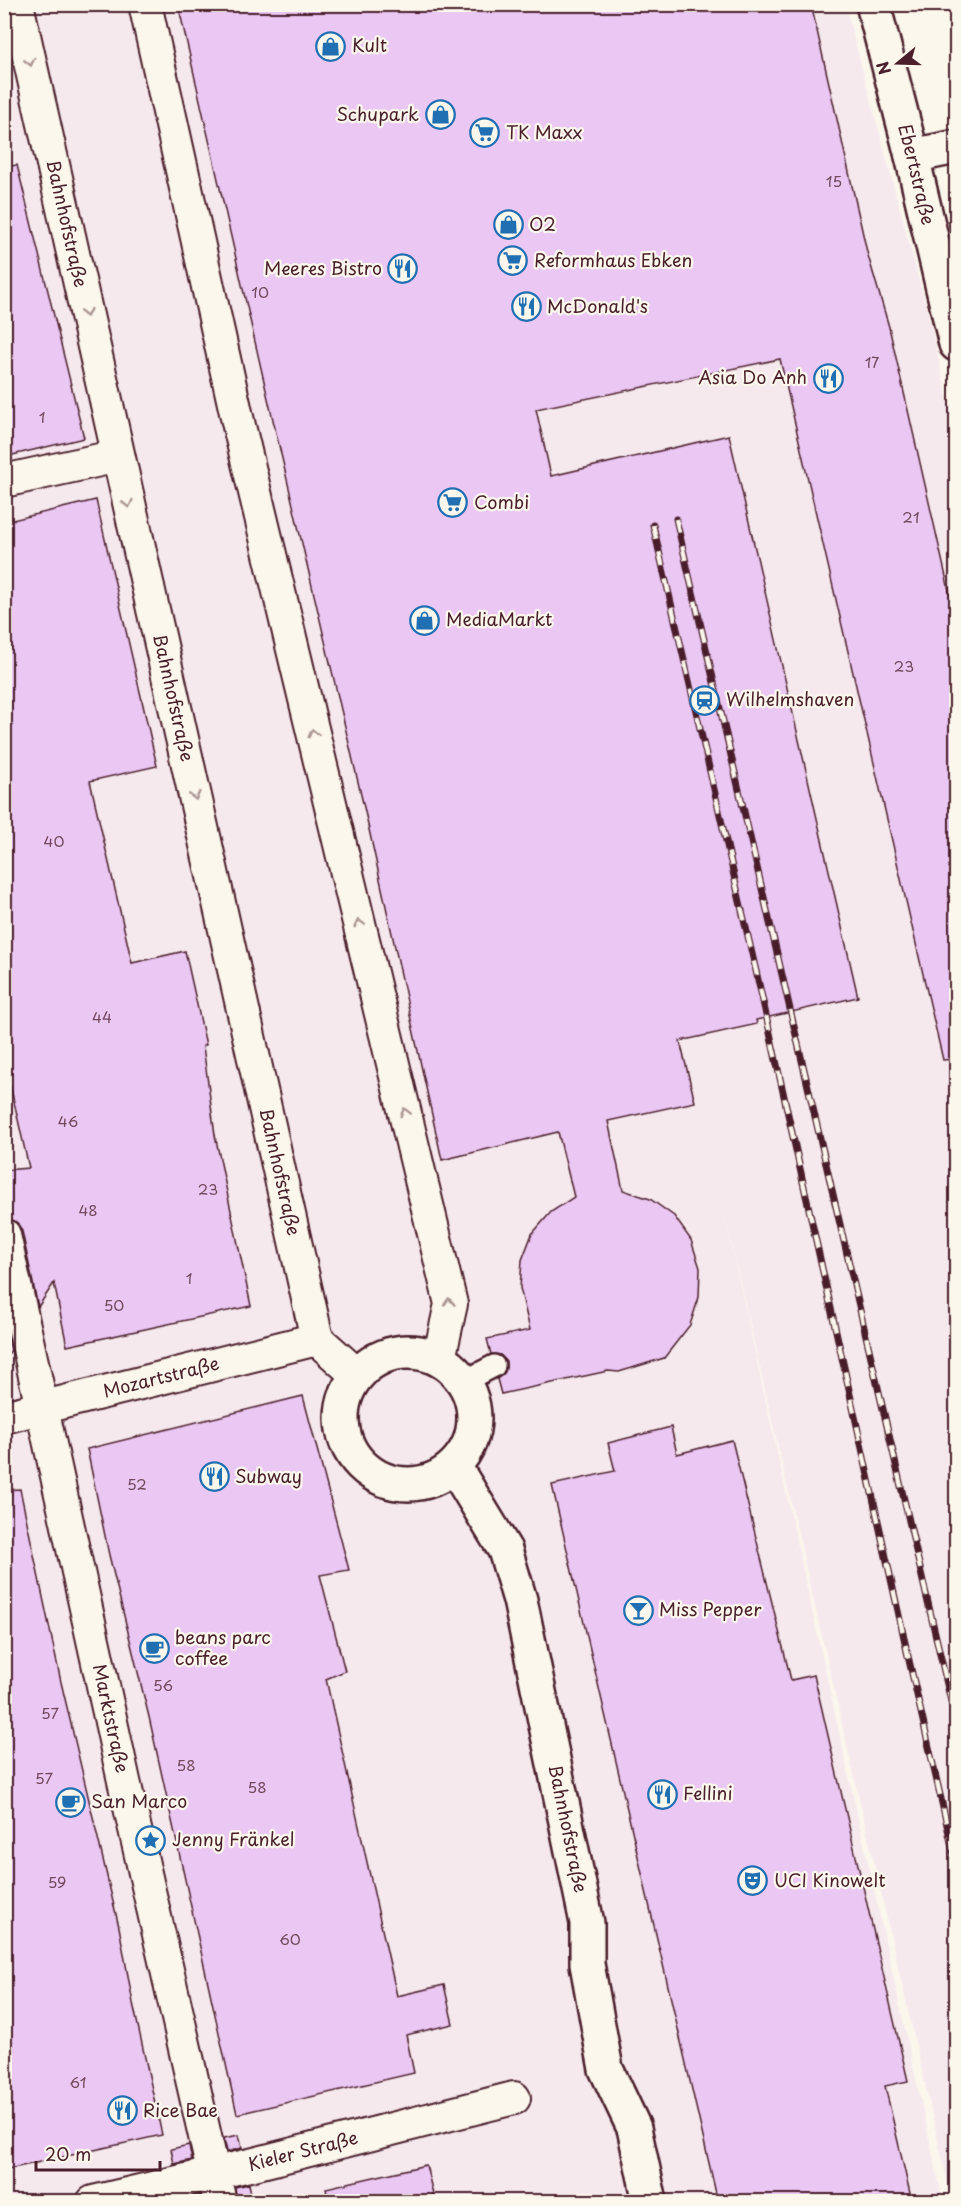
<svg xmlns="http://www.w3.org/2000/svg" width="961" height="2206" viewBox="0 0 961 2206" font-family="'Playpen Sans',sans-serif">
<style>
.built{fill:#f6e9ee}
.building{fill:#ebc8f4;stroke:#4a1f2b;stroke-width:1.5}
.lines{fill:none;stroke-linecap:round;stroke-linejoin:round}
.service-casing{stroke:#4a1f2b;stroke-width:26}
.pedestrian-casing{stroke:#4a1f2b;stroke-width:36}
.minor-casing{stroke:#4a1f2b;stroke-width:38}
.service{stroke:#fbf7ec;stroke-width:21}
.pedestrian{stroke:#fbf7ec;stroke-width:32}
.minor{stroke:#fbf7ec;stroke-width:33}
.rail-casing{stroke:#4a1f2b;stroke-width:7}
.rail{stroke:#fbf7ec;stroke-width:4.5;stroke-dasharray:14;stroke-linecap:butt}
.oneway{stroke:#ab9695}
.labels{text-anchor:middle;stroke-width:4.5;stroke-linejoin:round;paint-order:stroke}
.number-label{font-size:15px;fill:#72495d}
.poi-label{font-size:18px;fill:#4a1f2b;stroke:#fbf7ec;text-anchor:start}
.street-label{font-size:18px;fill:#4a1f2b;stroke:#fbf7ec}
</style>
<rect width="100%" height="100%" fill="#fbf7ec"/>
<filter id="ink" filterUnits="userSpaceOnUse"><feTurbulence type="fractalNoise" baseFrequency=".0167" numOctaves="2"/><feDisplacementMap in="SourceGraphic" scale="12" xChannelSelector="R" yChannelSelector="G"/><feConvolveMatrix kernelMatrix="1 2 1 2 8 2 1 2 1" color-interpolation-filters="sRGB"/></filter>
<g filter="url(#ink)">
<path class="built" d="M5 5H845L929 317 956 437V2201H952L723 1208 943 2201 5 2202Z"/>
<path class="building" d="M178 4H811L867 252 889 327 957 625V1059L943 1060 780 359 536 409 551 476 729 435 858 997 756 1020 757 1024 680 1041 695 1102 608 1121 623 1190 650 1199 674 1216 691 1240 700 1268 699 1297 690 1325 664 1358 619 1372 608 1371 501 1394 497 1379 505 1372 506 1361 500 1355 491 1354 487 1339 530 1330 520 1288 522 1260 532 1234 551 1212 574 1197 558 1132 442 1160 366 816 266 390Z
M17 165 84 438 4 457V167Z
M96 500 157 766 90 781 132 963 185 951 206 1045 203 1046 215 1135 251 1306 67 1346 54 1283 38 1307 22 1231 17 1222 4 1218V1170L29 1168 4 1058V522Z
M4 1321 11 1350 4 1360Z
M303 1396 349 1570 320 1575 345 1671 326 1679 397 1996 444 1985 453 2024 406 2035 414 2073 237 2114 149 1717 109 1555 87 1449Z
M671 1427 677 1454 732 1440 791 1680 814 1675 908 2081 885 2086 912 2202H718L552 1485 615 1471 608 1443Z
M20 1489 61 1682 119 1927 133 2003 162 2135 4 2170V1490Z
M239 2135 242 2148 227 2152 224 2138Z
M189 2145 192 2160 174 2164 171 2149Z
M426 2165 435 2202H328L326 2188Z
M249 2184 253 2202H237L235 2187Z
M200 2195 201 2202H181V2200Z"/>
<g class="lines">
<defs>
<path id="service" d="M463 1382 494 1366"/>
<g id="pedestrian">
<path id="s1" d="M17 4 317 1339 357 1375"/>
<path d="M145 4 239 426 451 1304 439 1359"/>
<path d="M4 481 118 456"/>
<path id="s2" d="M4 1235 124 1781 220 2202"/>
<path id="s3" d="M4 1417 317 1339"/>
<path id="s4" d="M93 2202 254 2164 514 2098"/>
</g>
<g id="minor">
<path id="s5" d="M873 4 912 156 956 344"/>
<path d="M912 156 956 147"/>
<circle cx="408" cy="1418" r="66"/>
<path id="s6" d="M454 1466 505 1550 520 1600 587 1923V1964L606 2069 634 2128 650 2202"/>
</g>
</defs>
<use href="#service" class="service-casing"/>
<use href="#pedestrian" class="pedestrian-casing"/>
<use href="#minor" class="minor-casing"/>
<use href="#service" class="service"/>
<use href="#pedestrian" class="pedestrian"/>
<use href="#minor" class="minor"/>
<defs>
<path id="rail" d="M676 519 956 1723
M653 525 762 997 908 1656 956 1864"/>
</defs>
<use href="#rail" class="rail-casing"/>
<use href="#rail" class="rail"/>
</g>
<defs><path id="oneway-chevron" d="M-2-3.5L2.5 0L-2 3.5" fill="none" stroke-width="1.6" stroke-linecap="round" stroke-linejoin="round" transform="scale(1.5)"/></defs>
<g class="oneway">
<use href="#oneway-chevron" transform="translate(30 62) rotate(77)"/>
<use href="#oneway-chevron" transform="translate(86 313) rotate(77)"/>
<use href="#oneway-chevron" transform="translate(128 504) rotate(77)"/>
<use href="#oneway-chevron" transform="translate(313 733) rotate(-104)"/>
<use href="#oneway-chevron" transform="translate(195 796) rotate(77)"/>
<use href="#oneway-chevron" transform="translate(359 923) rotate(-104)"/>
<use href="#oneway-chevron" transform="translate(405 1112) rotate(-104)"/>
<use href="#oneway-chevron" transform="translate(449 1302) rotate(-94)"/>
</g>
</g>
<defs>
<symbol id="shop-ring" viewBox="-11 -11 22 22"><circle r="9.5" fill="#fbf7ec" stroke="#1f6fb2" stroke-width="1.5"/><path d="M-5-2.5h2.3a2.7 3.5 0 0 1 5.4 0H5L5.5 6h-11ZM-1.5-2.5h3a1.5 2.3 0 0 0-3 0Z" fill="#1f6fb2"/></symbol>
<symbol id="supermarket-ring" viewBox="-11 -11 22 22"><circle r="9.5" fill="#fbf7ec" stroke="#1f6fb2" stroke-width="1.5"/><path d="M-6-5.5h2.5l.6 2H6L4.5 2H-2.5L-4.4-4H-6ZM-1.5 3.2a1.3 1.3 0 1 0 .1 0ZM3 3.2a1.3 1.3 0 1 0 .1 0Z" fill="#1f6fb2"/></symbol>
<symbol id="restaurant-ring" viewBox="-11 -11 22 22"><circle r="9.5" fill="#fbf7ec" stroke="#1f6fb2" stroke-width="1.5"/><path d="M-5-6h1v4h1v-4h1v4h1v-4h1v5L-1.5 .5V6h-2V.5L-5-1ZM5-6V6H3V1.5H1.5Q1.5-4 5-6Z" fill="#1f6fb2"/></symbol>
<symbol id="station-ring" viewBox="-11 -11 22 22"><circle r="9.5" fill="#fbf7ec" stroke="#1f6fb2" stroke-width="1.5"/><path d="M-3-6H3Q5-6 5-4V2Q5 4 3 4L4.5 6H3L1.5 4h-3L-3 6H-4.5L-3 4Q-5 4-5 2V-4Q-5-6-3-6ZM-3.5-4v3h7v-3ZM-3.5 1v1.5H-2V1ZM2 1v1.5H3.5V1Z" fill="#1f6fb2"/></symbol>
<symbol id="bar-ring" viewBox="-11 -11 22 22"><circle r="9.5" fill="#fbf7ec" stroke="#1f6fb2" stroke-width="1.5"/><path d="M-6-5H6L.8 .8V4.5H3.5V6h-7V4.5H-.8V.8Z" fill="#1f6fb2"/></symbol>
<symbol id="cafe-ring" viewBox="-11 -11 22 22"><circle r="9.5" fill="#fbf7ec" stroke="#1f6fb2" stroke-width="1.5"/><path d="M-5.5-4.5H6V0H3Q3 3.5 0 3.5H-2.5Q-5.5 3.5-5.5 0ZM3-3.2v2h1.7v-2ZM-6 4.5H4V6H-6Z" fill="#1f6fb2"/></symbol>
<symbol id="sight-ring" viewBox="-11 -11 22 22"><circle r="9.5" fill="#fbf7ec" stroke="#1f6fb2" stroke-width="1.5"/><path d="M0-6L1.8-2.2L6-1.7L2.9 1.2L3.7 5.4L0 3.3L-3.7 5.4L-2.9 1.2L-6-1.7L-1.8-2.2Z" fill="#1f6fb2"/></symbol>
<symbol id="theatre-ring" viewBox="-11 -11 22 22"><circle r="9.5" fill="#fbf7ec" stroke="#1f6fb2" stroke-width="1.5"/><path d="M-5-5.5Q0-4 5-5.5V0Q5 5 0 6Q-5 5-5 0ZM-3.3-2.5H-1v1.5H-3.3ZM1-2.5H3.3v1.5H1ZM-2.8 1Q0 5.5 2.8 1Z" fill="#1f6fb2"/></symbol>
</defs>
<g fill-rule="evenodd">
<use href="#shop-ring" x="314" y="30" width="33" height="33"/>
<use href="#shop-ring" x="424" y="98" width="33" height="33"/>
<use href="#supermarket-ring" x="468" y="116" width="33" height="33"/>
<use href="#shop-ring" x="492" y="208" width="33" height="33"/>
<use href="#supermarket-ring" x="496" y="244" width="33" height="33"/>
<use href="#restaurant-ring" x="386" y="252" width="33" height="33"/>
<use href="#restaurant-ring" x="510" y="290" width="33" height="33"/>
<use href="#restaurant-ring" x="812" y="362" width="33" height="33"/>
<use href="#supermarket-ring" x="436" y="486" width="33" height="33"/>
<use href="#shop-ring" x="408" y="604" width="33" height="33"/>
<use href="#station-ring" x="688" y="684" width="33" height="33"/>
<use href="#restaurant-ring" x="198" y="1460" width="33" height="33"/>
<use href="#bar-ring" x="622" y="1594" width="33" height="33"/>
<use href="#cafe-ring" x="138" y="1632" width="33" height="33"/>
<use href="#restaurant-ring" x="646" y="1778" width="33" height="33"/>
<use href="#cafe-ring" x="54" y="1786" width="33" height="33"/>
<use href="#sight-ring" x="134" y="1824" width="33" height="33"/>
<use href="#theatre-ring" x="736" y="1864" width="33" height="33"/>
<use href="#restaurant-ring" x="106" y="2094" width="33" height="33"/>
</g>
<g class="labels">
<g class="number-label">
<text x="834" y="187">15</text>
<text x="260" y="298">10</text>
<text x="872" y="368">17</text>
<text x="42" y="423">1</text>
<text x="911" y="523">21</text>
<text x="904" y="672">23</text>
<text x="54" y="847">40</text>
<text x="102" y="1023">44</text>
<text x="68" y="1127">46</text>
<text x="208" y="1195">23</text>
<text x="88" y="1216">48</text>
<text x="189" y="1284">1</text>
<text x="114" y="1311">50</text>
<text x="137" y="1490">52</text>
<text x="163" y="1691">56</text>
<text x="50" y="1719">57</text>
<text x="186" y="1771">58</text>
<text x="44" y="1784">57</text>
<text x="257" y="1793">58</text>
<text x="57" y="1888">59</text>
<text x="290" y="1945">60</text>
<text x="78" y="2088">61</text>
</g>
<g class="poi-label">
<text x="352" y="52">Kult</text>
<text x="419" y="121" text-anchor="end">Schupark</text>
<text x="506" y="139">TK Maxx</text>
<text x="529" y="231">O2</text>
<text x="534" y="267">Reformhaus Ebken</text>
<text x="382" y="275" text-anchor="end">Meeres Bistro</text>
<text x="547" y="313">McDonald's</text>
<text x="807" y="384" text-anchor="end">Asia Do Anh</text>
<text x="474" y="509">Combi</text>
<text x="446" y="626">MediaMarkt</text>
<text x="726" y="706">Wilhelmshaven</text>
<text x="235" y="1483">Subway</text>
<text x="659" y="1616">Miss Pepper</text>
<text x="175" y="1644">beans parc<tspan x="175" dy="21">coffee</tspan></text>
<text x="683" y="1800">Fellini</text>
<text x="91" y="1808">San Marco</text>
<text x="172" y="1846">Jenny Fränkel</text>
<text x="774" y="1887">UCI Kinowelt</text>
<text x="143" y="2117">Rice Bae</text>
</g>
<g class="street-label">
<text dy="6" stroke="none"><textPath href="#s5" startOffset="176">Ebertstraße</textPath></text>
<text dy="6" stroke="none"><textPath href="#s1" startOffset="225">Bahnhofstraße</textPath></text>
<text dy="6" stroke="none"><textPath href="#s1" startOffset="711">Bahnhofstraße</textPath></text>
<text dy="6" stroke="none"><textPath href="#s1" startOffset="1197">Bahnhofstraße</textPath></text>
<text dy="6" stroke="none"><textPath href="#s3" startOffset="162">Mozartstraße</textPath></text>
<text dy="6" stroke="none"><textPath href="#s2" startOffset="495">Marktstraße</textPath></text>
<text dy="6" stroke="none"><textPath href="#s6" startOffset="384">Bahnhofstraße</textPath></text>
<text dy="6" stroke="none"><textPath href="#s4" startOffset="216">Kieler Straße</textPath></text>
</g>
</g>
<rect width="961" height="2206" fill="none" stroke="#fbf7ec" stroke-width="24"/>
<rect x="12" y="12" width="937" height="2182" fill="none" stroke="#4a1f2b" stroke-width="2" filter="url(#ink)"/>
<g transform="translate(898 63) rotate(251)" stroke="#fbf7ec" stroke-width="4.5" paint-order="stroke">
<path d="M0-4.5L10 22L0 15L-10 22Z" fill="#4a1f2b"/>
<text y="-9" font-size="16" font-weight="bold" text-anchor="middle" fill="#4a1f2b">N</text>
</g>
<path d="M36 2161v9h124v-9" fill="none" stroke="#4a1f2b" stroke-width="3"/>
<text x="45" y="2161" font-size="18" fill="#4a1f2b" stroke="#fbf7ec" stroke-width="4.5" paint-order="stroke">20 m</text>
</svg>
